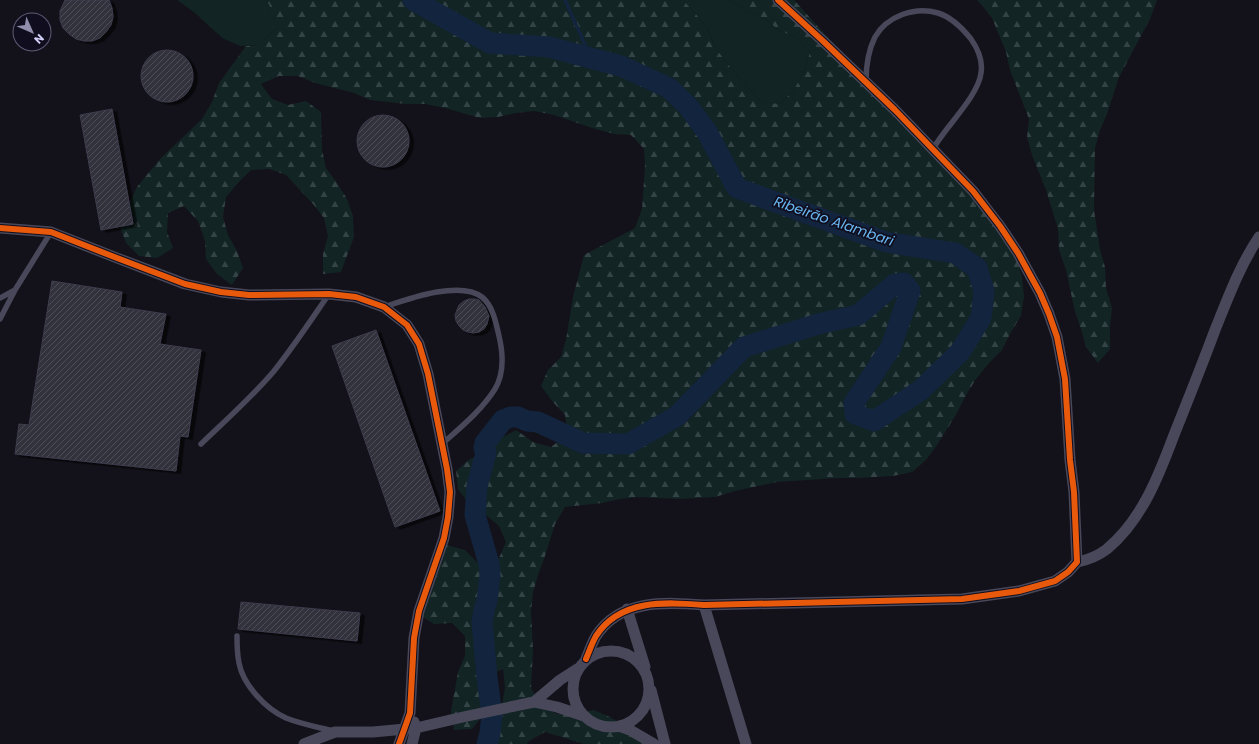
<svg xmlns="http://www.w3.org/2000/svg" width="1259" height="744" viewBox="0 0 1259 744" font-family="Poppins,sans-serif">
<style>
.grass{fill:#122424}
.forest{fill:url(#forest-firs)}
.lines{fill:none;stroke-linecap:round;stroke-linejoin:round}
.stream{stroke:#13253e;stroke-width:3.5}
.river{stroke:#13253e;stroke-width:21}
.building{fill:url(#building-hatch);stroke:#3e3c4d;filter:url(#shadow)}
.service{stroke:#48485a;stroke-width:5.5}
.minor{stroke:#48485a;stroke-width:11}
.cycleway-casing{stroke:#100e1e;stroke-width:8}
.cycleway{stroke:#e8590c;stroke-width:6}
.labels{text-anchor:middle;stroke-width:3.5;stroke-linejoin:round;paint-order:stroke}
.water-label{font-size:14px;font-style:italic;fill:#68b5f0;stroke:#100e1e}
</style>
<defs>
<pattern id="forest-firs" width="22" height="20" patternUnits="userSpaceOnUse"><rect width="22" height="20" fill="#122424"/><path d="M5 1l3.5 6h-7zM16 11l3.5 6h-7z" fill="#344345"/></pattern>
<pattern id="building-hatch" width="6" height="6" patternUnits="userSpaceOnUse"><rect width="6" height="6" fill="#31303c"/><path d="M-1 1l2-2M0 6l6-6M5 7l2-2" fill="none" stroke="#4e4d59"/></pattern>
<filter id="shadow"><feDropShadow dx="4.5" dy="2.5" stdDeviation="0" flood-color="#0009"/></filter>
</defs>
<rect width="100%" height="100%" fill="#13121a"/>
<path class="grass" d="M177 0H267L272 12V32L258 45 240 46 224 39 210 27 195 13Z
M683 0H730L749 12 765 19 780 31 796 37 810 52 805 70 793 91 780 104 762 102 737 76 714 46 708 29 695 13Z"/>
<path class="forest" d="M267 0H683L695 13 708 29 714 46 737 76 762 102 780 104 793 91 805 70 810 52 796 37 780 31 765 19 749 12 730 0H794L1009 238 1017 259 1022 277 1024 297 1021 316 1011 332 1002 350 989 363 976 379 966 395 957 413 937 445 926 460 912 472 893 476 857 478H837L777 482 735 491 715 497 679 499 638 497 620 499 602 503 565 507 555 524 544 559 538 575 533 593 531 611 533 650 531 688 540 704 557 714H576L594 710 610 717 642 737 650 744H584L545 732 529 741 527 744H492L499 725 505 687 503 669 487 676 485 713 472 729 454 730 451 711 458 672 465 656V636L452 623 434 624 418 614 447 545 465 550 479 564 499 558 506 542 499 526 485 514 469 504 458 489 456 471 470 459 486 452 499 439 516 430 533 442 551 447 568 434 565 415 552 401 541 386 548 370 561 357 566 340 573 297 584 255 635 228 642 209 645 167 644 149 631 135 614 134 592 128 554 115 534 111 516 113 498 117 480 118 445 108 425 104H406L370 100 354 93 315 83 298 76H279L261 84 272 99 288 105 306 101 321 112 322 150 326 168 337 183 347 199 353 216 354 237 341 272 323 274V254L328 236 324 218 313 204 286 175 269 169 251 170 238 183 226 197 223 217 228 235 237 251 243 268 232 285 217 274 206 259 205 241 198 221 184 206 168 213 167 232 173 248 157 258 139 256 126 243 119 225 137 187 160 159 202 119 212 102 219 83 246 46 258 45 272 32V12Z
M977 0H1157L1150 19 1119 77 1107 114 1100 130 1095 148 1094 210 1100 249 1105 267 1106 288 1112 308 1110 326V349L1098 363 1086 347 1081 329 1075 312 1066 270 1059 250 1058 229 1046 190 1032 155 1027 137 1029 119 1010 70 1006 52 992 18 980 3Z"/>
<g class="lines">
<path class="stream" d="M565 0 591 58"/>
<path class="river" d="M413 0 490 43 549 47 621 66 669 88 688 106 707 132 723 162 737 188 886 242 955 253 977 268 984 291 981 318 960 352 921 390 874 421 855 414 854 403 891 347 910 291 904 283 895 284 858 315 818 324 744 347 677 416 628 444 583 443 538 422 527 421 518 417H511L503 420 485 443 484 448 486 453 477 486 475 515 489 564 490 576 487 600 484 611 482 622 487 678 492 715 490 733 487 744"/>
</g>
<path class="building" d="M65 0H109L112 8 113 17 111 25 106 32 100 38 92 41H84L76 39 69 34 63 28 60 20V11Z
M141 76a26 26 0 1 1 52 0a26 26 0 1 1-52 0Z
M112 109 133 224 101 230 80 115Z
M357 141a26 26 0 1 1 52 0a26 26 0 1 1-52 0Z
M52 281 122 292 120 307 166 314 160 344 201 350 188 437 180 436 176 471 15 454 19 424 29 425Z
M469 299H474L479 300 485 307 489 316 487 324 484 329 479 332 473 333 468 332 463 330 459 326 456 321 455 315 459 305 464 301Z
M376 330 440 511 395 527 332 346Z
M241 602 360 613 357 641 238 629Z"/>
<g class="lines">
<path class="service" d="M866 82C866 66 868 51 875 37 887 16 915 6 938 13 951 17 963 29 971 39 978 49 983 61 981 73 978 97 945 127 933 149
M0 298 15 290 51 232
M384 307C408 299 460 280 482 297 493 306 496 323 499 336 503 353 504 374 495 389 481 411 461 427 442 444
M0 319 15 290
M201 444C226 420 252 397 274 371 294 346 311 320 329 294
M237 636C237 645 237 654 239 663 243 685 266 709 286 718 301 724 317 727 333 731"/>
<path class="minor" d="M0 228 51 232 117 258 185 284 221 292 249 295 329 294 356 297 384 307 407 325 419 344 428 374 447 469 450 492 448 517 444 538 419 611 414 638 410 713 399 744
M1077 562C1088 560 1098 556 1107 549 1142 520 1159 475 1174 435 1188 400 1202 365 1215 330 1228 298 1240 265 1259 237
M704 605 746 744
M627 609 645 667
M573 689a38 38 0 1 1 76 0a38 38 0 1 1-76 0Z
M586 659C589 652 592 643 596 636 620 599 665 602 704 605L962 599 1019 591 1055 581 1068 572 1077 562 1074 492 1070 460 1065 379 1057 337 1049 314 1040 293 1018 253 1000 226 973 191 895 110 823 41 778 0
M651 690 665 744
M534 702 560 680 577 669
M619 726 630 730 654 744
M304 744 335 732H373L416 728 463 717 534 702 557 707 584 716
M412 744 416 728 414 722"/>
<defs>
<path id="cycleway" d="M0 228 51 232 117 258 185 284 221 292 249 295 329 294 356 297 384 307 407 325 419 344 428 374 447 469 450 492 448 517 444 538 419 611 414 638 410 713 399 744
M586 659C589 652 592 643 596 636 620 599 665 602 704 605L962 599 1019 591 1055 581 1068 572 1077 562 1074 492 1070 460 1065 379 1057 337 1049 314 1040 293 1018 253 1000 226 973 191 895 110 823 41 778 0"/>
</defs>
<use href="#cycleway" class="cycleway-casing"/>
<use href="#cycleway" class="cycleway"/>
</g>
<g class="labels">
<g class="water-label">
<text transform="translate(834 221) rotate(19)" y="5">Ribeirão Alambari</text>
</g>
</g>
<g transform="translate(32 32) rotate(135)"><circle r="19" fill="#100e1e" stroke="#5e5c76"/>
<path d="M0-3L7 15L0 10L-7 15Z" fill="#908eac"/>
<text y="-6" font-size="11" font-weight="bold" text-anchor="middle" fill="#d3d0fa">N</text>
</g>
</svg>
